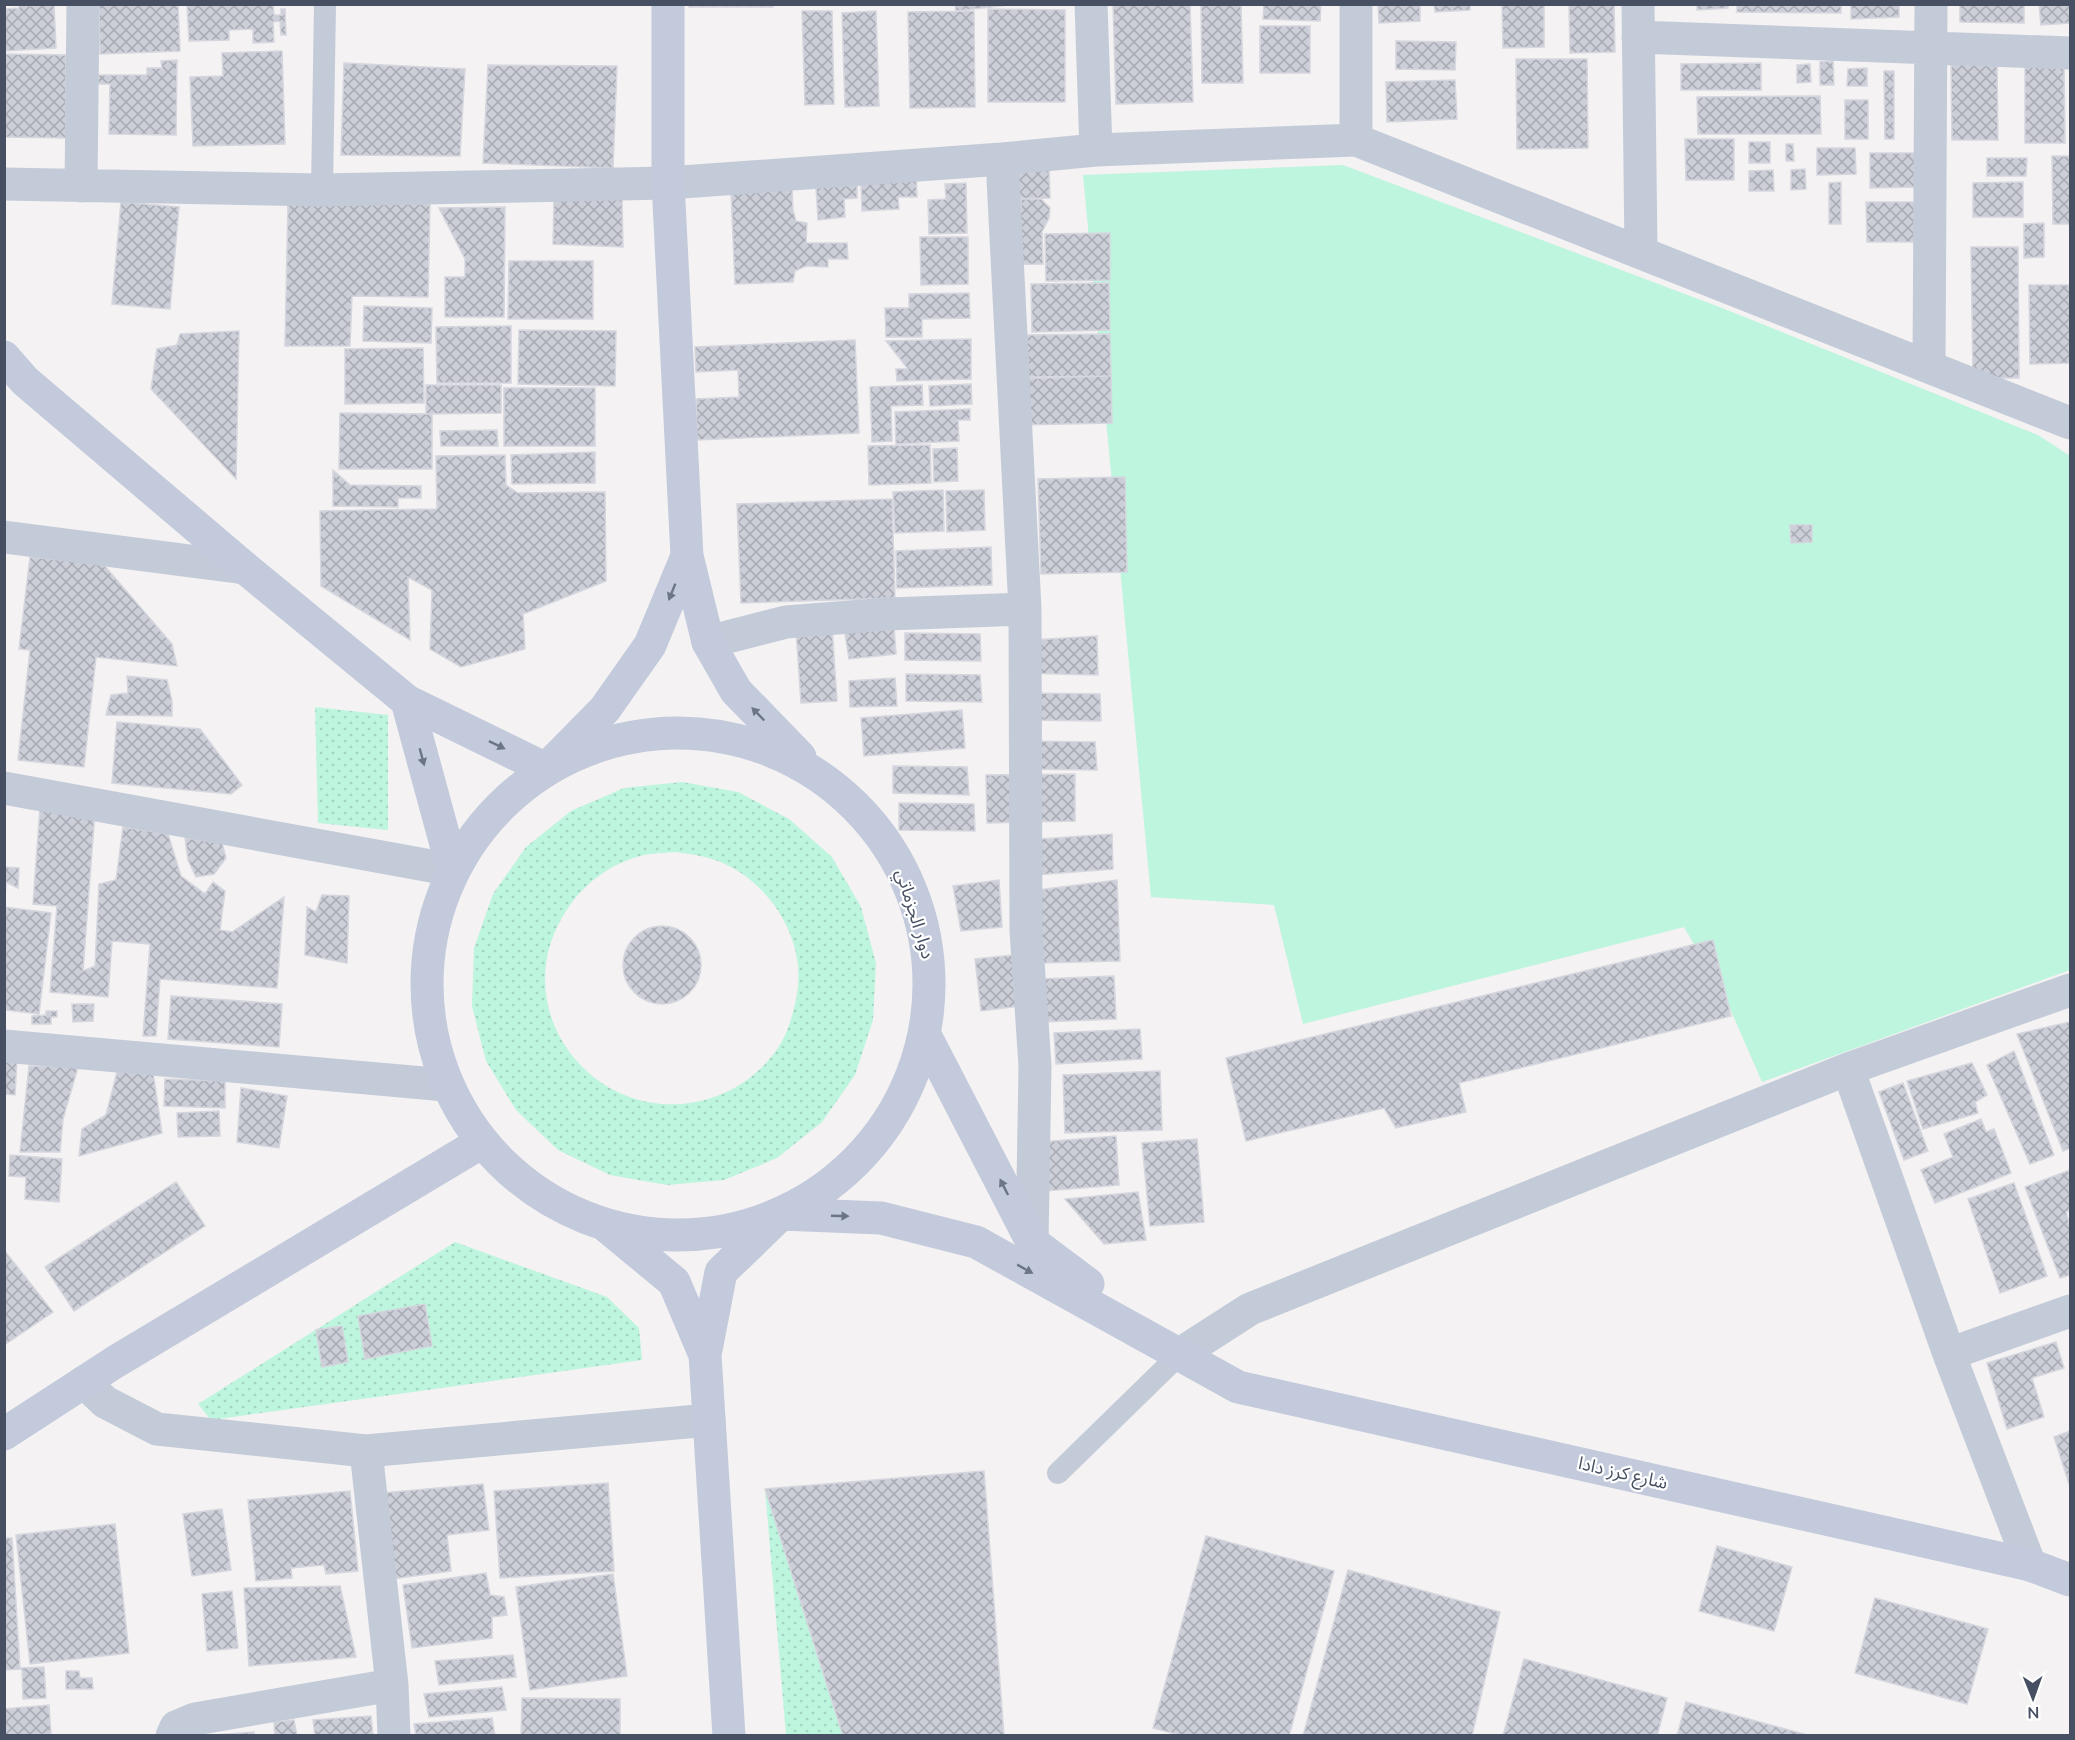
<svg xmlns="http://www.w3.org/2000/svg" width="2075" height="1740" viewBox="0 0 2075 1740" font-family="'Nunito Sans','Noto Sans Arabic',sans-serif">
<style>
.grass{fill:url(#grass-dots);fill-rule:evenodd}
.park{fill:#bdf5de}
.building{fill:url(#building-cross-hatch);stroke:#d5d6de;stroke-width:1.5}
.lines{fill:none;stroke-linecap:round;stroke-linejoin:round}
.lane{stroke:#c4cbd8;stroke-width:22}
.street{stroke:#c4cbd8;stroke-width:33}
.secondary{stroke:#c3cadc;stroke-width:33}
.oneway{fill:#6c7587}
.labels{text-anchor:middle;stroke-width:4.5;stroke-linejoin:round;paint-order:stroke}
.street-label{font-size:18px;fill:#475062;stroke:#fff}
</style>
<defs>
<pattern id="grass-dots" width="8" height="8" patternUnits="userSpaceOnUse" patternTransform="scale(1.5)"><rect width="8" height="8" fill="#bdf5de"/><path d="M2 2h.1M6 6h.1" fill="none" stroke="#a4d4c1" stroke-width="1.8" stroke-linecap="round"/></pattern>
<pattern id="building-cross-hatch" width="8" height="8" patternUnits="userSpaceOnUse" patternTransform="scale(1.5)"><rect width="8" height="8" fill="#cdcfd8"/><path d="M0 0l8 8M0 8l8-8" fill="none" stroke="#a8aab3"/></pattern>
</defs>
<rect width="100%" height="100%" fill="#f4f2f2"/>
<path class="grass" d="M315 707 388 715V830L318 823Z
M682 782 738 792 789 819 832 857 861 907 876 963 873 1020 855 1075 822 1122 777 1158 724 1180 667 1185 610 1175 558 1150 516 1110 486 1061 472 1006 474 948 493 894 526 847 571 811 624 788ZM676 852C688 854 700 855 712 859 757 873 794 919 798 966 800 988 795 1008 788 1028 778 1057 750 1082 722 1094 606 1142 496 1013 568 908 585 883 610 864 640 856 651 853 664 853 676 852Z
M455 1242 607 1297 639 1328 642 1360 211 1420 198 1404Z
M765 1489 843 1735H786Z"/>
<path class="park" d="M1343 165 1722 308 2038 435 2070 456V970L1762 1082 1728 1004 1684 927 1303 1024 1274 905 1151 897 1083 175Z"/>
<path class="building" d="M19 4H29L30 6 54 4 56 48 4 51V9L19 8Z
M99 4H178L180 51 100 54Z
M187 4H273L274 15H281V9H285L286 35H281L280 21 273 22 274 42 253 43V29L229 30V40L189 41Z
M689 4H773V7H689Z
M955 4H1018L956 11Z
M1113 4H1190L1193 102 1116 104Z
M1201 4H1241L1243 83H1202Z
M1264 4H1321L1320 21 1263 19Z
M1378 4H1420V21L1379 23Z
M1434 4H1470V10L1435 12Z
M1502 4H1544V47L1503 48Z
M1569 4H1614L1615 52 1570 53Z
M1697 4H1728V8L1697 10Z
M1737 4H1841V13L1737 12Z
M1851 4H1899V17L1851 19Z
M1960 4H2024V23L1960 22Z
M2039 4H2070V23L2041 25Z
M988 9 1065 10V102H988Z
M802 11H832L834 104 805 105Z
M876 11 879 106 845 107 842 13Z
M974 11 975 107 910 108 908 12Z
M1260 26H1310V73H1260Z
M1396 41 1456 42 1455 70 1396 69Z
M282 51 285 144 193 146 190 77 223 76 222 53Z
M4 54 66 55V138L4 137Z
M1516 59H1587L1588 148 1517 149Z
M177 60 176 135 109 134 110 84H98V75H147V68H162L161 61Z
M1833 61 1834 85H1820V62Z
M1997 61 1998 140H1952L1951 62Z
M344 63 465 69 460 156 341 155Z
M1761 63V90H1681V64Z
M1810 64 1811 82 1797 83V65Z
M488 65 617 66 613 168 483 163Z
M2025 66H2064L2065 143H2025Z
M1867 68V86H1847L1848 69Z
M1884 71H1894V139H1885Z
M1455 80 1457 119 1387 122 1386 82Z
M1820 96 1821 134H1698L1697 97Z
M1845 100H1868V139H1845Z
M1685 139H1734V180H1686Z
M1749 142H1770V163H1749Z
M1786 144H1793L1794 161H1786Z
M1817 148H1855L1856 174 1817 175Z
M1870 153H1915L1916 187 1870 188Z
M2052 156H2070V224H2053Z
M1987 158H2027L2026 176H1987Z
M1007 169H1049L1050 198 1008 199Z
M1805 169 1806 189 1791 190V170Z
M1773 170 1774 191H1749V171Z
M916 173 917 197H898L899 209 862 211 861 182Z
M1841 182V224H1829V183Z
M2023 182V217H1973V183Z
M966 183 967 233 929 234 928 200 946 199 945 184Z
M857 184V198L844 199 845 217 818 220 816 187Z
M792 189 793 210 796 221 807 223 806 243H847L848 259H828V267L806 266 795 271 793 282 735 284 731 192Z
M554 197H622L623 247 553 244Z
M1021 199H1041L1050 208 1049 218 1042 232 1043 264 996 265 995 209H1021Z
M121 202 179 207 170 309 112 304Z
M288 202 430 204 428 297 352 296 350 346H285Z
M1866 202H1922V242H1867Z
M505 207 504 317H445V277H465V259L439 208Z
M2044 223V257L2024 258V224Z
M1110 233V280L1046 281 1045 234Z
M920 237H968V284L921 285Z
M1971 247H2018L2019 378H1973Z
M509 261H593V319H508Z
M1109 283 1110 330 1032 332 1031 284Z
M2029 285H2070V363L2030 364Z
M969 293 970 318 922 319V337H886L885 308H909V294Z
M364 306 432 308 431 343 363 341Z
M511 326V383H437L436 327Z
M519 330 616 331 615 386 518 384Z
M239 331 236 479 151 389 157 349 177 345 180 334Z
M1110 334 1111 376 1028 377 1027 335Z
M971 339V379L897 381 896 369H908L886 341Z
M855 340 859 433 697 440 696 399 739 397 738 370 696 372 695 347Z
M423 348 424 403 345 404V349Z
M1111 376 1112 423 1011 425 1009 379Z
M971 384 972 404 930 406 929 386Z
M426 385H501V413L426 414Z
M922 385 923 405 891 406 892 441 872 442 870 387Z
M504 388H595V446H504Z
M970 409V420H958L959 441 896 444 895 412Z
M340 413 432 414V469H339Z
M497 430 498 446H441L440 431Z
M930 445 931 483 869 485 868 446Z
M957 448 958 481 934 482 933 449Z
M595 452V483L512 484 511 455Z
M505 455 506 485 518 493 605 492 606 581 523 614 525 649 461 667 430 649 432 590 408 577 410 640 321 586 320 511 437 509 436 456Z
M333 470 350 485 421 486V498H398V507L333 506Z
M1125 477 1127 572 1041 574 1038 479Z
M943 490 944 531 895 533 893 492Z
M984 490 985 530 947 532 946 491Z
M892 499 895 598 741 603 737 504Z
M1790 525H1812V542L1791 543Z
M991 547 992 585 897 588 896 551Z
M30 557 103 564 172 644 177 666 96 657 84 767 18 760 30 650 19 649Z
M832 626 837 701 801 703 796 630Z
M894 627 896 654 849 659 844 628Z
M905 633 980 634 981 661 905 660Z
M1097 636 1098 675 1017 673 1016 641Z
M906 674 980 675 982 702 906 701Z
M127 676 167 680 172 701V716L106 715 111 695 128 693Z
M895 678 897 706 850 707 849 681Z
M1025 693 1100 694 1101 721 1025 720Z
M962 710 965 748 864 756 861 718Z
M117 722 200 729 242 785 231 794 112 783Z
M1020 741 1095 742 1097 770 1020 769Z
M893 766 967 767 969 795 893 793Z
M1075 774V821L987 823 986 775Z
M899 803 974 804 975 831 899 830Z
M40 807 95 811 83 971 95 966 99 884 116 880 123 827 168 834 181 876 205 894 213 882 225 891 220 930 232 932 284 897 277 988 160 979 156 1036H143L150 944 112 941 108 997 50 992 57 906 33 904Z
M1112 834 1113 869 1023 876 1026 840Z
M185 838 222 843 226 858 214 874 196 877 188 860Z
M4 867 19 868 18 888 6 882 5 900Z
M999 880 1002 927 961 931 953 886Z
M1117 880 1120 961 1039 963 1030 891Z
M322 895 349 896 347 963 305 955 307 907 316 912Z
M4 907 51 913 39 1014 6 1010 4 1008Z
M623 965a39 39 0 1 1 78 0a39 39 0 1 1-78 0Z
M1713 940 1731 1016 1459 1083 1466 1112 1396 1128 1384 1108 1246 1141 1226 1058Z
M1013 955 1020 1006 981 1011 975 959Z
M1114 976 1116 1019 1042 1022 1040 979Z
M171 996 282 1004 279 1047 168 1039Z
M72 1004H94L93 1021 73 1022Z
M46 1011H57V1017H51V1024H32V1016L46 1015Z
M2070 1022V1148L2063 1151 2017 1034Z
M1140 1029 1142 1059 1056 1064 1054 1033Z
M2014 1051 2054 1155 2030 1164 1987 1065Z
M4 1058 17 1059 15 1095 4 1094Z
M1972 1063 1987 1095 1975 1102 1978 1113 1923 1129 1907 1081Z
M29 1066 78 1067 63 1119 60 1152H20Z
M1160 1071 1162 1130 1065 1133 1063 1075Z
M117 1072H153L162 1133 79 1156 82 1129 106 1115Z
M165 1079 225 1081V1108L164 1106Z
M1903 1083 1928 1151 1904 1160 1879 1092Z
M241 1088 287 1096 279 1148 237 1142Z
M219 1111 220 1136 178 1137 177 1113Z
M1981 1119 1986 1132 1994 1129 2011 1173 1935 1203 1921 1170 1953 1157 1944 1134Z
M1116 1136 1119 1185 1044 1191 1041 1142Z
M1197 1139 1204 1222 1150 1226 1142 1143Z
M10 1155 62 1159 59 1202 25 1199 26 1177 9 1176Z
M2070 1170V1210L2066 1212 2070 1226V1275L2060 1278 2025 1187Z
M176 1182 205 1226 74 1311 45 1267Z
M2014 1183 2047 1276 2000 1293 1968 1199Z
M1138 1192 1146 1240 1104 1244 1065 1199Z
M4 1250 53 1312 4 1345Z
M425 1304 432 1346 365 1359 358 1316Z
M342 1326 348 1362 322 1367 316 1330Z
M2056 1342 2064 1368 2032 1378 2044 1417 2007 1429 1987 1363Z
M2070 1431V1487L2054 1437Z
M984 1471 1004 1736H843L765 1489Z
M608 1483 614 1571 500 1578 494 1491Z
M483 1484 489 1530 447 1535 451 1571 392 1579 382 1493Z
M350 1491 358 1571 326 1574 324 1565 291 1568 292 1578 256 1581 248 1500Z
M222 1509 231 1570 192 1576 183 1514Z
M115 1524 129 1653 30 1664 16 1535Z
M1206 1536 1334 1571 1289 1736H1183L1153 1728Z
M4 1538H12L20 1668 44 1667 46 1698 23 1699 22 1669 4 1670Z
M1717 1546 1792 1567 1774 1631 1699 1611Z
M1348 1570 1500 1612 1472 1736H1303Z
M486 1573 490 1595 504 1597 507 1615 492 1617V1638L412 1648 403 1585Z
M613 1574 627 1676 530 1690 516 1587Z
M340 1586 356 1657 249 1666 244 1588Z
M232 1591 238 1648 207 1651 202 1594Z
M1875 1598 1988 1629 1967 1704 1855 1673Z
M513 1655 516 1677 439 1685 435 1661Z
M1524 1659 1667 1698 1657 1736H1503Z
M66 1671H79L80 1678H92L93 1689H66Z
M502 1687 506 1710 429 1717 424 1694Z
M522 1698 620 1699V1736H521Z
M1686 1702 1811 1736H1677Z
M49 1705 51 1734 4 1736V1709Z
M371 1716 373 1736H315L313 1720Z
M492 1718 495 1736H416L414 1724Z
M294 1720 297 1736H275L274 1722Z
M254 1732V1736H201Z"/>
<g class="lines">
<path class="lane" d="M322 190 325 4
M1058 1473 1180 1354"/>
<path class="street" d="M1091 4 1096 150
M1356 4V140
M1638 4 1641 253
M1638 37 2070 53
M1002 159 1025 609 1026 931 1035 1066 1032 1242
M4 184 322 190 668 183 1002 159 1096 150 1356 140 2070 423
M81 186 83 4
M1929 367 1931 4
M4 537 245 568
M708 642 786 622 888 614 1025 609
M4 788 453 870
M4 1046 446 1085
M1848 1069 1949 1354 2030 1565
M1180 1354 1250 1309 1848 1069 2070 990
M1949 1354 2070 1311
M84 1382 105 1402 157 1429 366 1451 709 1420
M366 1451 392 1685 394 1736
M172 1736 176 1727 195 1719 392 1685"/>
<path class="secondary" d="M668 4V183L687 556
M4 357 25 381 245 568 407 701 546 769 605 709 650 645 687 556 708 642 736 691 800 757
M407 701 453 870
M427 984a251 251 0 1 1 502 0a251 251 0 1 1-502 0Z
M926 1037 1032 1242 1088 1284
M605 1225 674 1282 705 1355
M4 1434 115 1362 482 1142
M729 1736 705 1355 721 1272 781 1214 881 1218 976 1242 1238 1387 2030 1565 2070 1580"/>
</g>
<defs><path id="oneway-solid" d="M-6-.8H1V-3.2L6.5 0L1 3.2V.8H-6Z" transform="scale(1.5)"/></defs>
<g class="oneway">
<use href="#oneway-solid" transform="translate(672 592) rotate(112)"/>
<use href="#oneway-solid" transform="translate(758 714) rotate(-134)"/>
<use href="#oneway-solid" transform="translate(497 745) rotate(26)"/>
<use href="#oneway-solid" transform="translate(422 757) rotate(75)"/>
<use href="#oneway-solid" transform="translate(1004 1187) rotate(-117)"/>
<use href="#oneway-solid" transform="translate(840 1216) rotate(2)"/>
<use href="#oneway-solid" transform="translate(1025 1269) rotate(29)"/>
</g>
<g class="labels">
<g class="street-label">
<text transform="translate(915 914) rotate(73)" y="6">دوار الجزماتي</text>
<text transform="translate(1623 1473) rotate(13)" y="6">شارع كرز دادا</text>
</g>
</g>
<rect width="2075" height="1740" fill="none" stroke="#475062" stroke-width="12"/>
<g transform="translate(2033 1698) rotate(179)" stroke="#ffffff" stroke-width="4.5" paint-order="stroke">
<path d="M0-4.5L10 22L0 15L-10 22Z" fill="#475062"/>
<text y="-9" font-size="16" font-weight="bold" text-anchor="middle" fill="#475062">N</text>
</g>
</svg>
